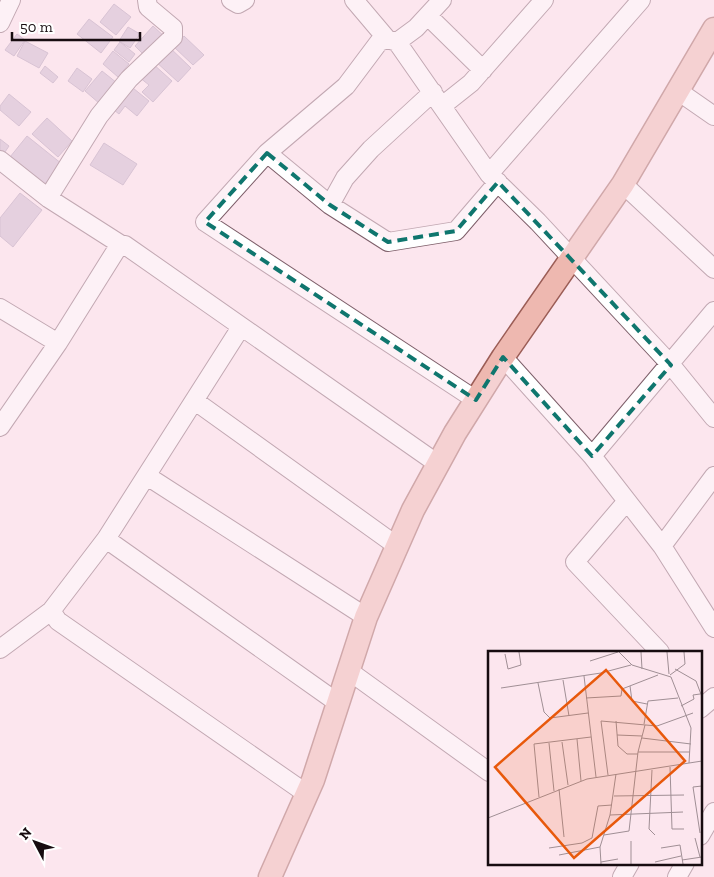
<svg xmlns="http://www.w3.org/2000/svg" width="714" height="877" viewBox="0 0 714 877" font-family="'Zilla Slab',serif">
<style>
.building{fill:#c9b5cd;stroke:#ad99b2}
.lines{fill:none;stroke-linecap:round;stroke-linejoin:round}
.minor-casing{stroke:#7d5e69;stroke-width:20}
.major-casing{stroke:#9b5d56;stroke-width:25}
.minor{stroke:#fff;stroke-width:18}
.major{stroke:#eeb8b0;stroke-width:22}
.marked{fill:none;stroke:#0f766e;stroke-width:4;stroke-dasharray:10 6;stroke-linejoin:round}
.inset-road{fill:none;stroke:#a08f95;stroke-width:1}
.view{fill:#e8590c;fill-opacity:0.15;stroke:#e8590c;stroke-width:2.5}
.inset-edge{fill:none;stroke:#170c10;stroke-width:2.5}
</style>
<rect width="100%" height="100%" fill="#fce6ee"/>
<path class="building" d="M114 4 131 17 116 35 100 22Z
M89 19 113 37 101 53 77 34Z
M153 26 166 38 147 58 135 46Z
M128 27 140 34 130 48 119 41Z
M17 34 25 40 14 56 5 50Z
M184 36 204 55 193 65 174 47Z
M25 41 48 53 39 68 17 56Z
M120 42 135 54 129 62 114 50Z
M167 45 191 68 178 82 154 60Z
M113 51 129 64 118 77 103 64Z
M152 63 172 81 153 102 142 92 149 85 139 77Z
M45 66 58 77 53 83 40 73Z
M77 68 92 79 83 92 68 81Z
M102 71 117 83 100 104 85 91Z
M128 84 149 101 137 116 125 106 119 114 109 106Z
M9 94 31 112 19 126 0 110V106Z
M47 118 72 141 58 157 32 134Z
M27 136 62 164 44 185 10 157Z
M0 139 9 146 3 155 0 153Z
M104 143 137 164 123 185 90 165Z
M20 193 42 210 13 247 0 236V218Z"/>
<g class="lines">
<defs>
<path id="minor" d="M231 0 238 4 245 0
M354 0 387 39
M442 0 416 28 397 42 387 39 379 42 346 86 267 153 205 222 476 400
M428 16 483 70
M0 23 11 0
M397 42 489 174 538 222 671 365 714 418
M678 91 714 116
M442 106 471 83 544 0
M267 153 330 205 388 242 456 231 498 182
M0 160 48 198 120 244 125 245 438 464
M489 174 641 0
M623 184 714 269
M48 198 99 116 129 79 173 37V28L148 7 147 0
M330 205 345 178 371 149 433 92
M0 308 58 343
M241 327 106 539 51 611 58 621 307 794
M503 357 592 456 662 546 714 628
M195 401 397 546
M0 427 58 343 120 244
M592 456 714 311
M147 476 366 617
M627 501 575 562 660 652
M106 539 338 703
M662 546 714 476
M0 649 51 611
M349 671 489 772
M700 709 714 697
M700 836 714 812
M622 877 630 863
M677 877 685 863"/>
<path id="major" d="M270 877 313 780 366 617 413 510 455 433 503 357 623 184 714 29"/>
</defs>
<use href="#minor" class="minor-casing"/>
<use href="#major" class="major-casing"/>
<use href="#minor" class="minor"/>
<use href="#major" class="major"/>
</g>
<path d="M0 0H714V877H0ZM267 153 330 205 388 242 456 231 498 182 671 365 592 456 503 357 476 400 205 222Z" fill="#fce6ee" fill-opacity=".55" fill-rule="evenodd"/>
<path class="marked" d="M267 153 330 205 388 242 456 231 498 182 671 365 592 456 503 357 476 400 205 222Z"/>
<g transform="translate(488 651)">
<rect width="214" height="214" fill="#fce6ee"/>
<path class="inset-road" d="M131 1 144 14 183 26 203 77 201 112M153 1 154 18M179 1 181 23M17 3 20 18 33 14 31 1M102 10 130 1M187 18 208 30 214 46M182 24 197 13 196 1M96 25 108 126M75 29 81 65M50 32 56 61 62 67 100 62M142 35 144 50 159 53M13 37 113 22 143 14M98 47 133 45 134 38 170 24M193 55 206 48 205 44 212 43M128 70 130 95 139 103H150M156 73 160 50 190 47M129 84 154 85M154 87 203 93M89 88 93 130M74 91 80 134M61 92 66 140M150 101H202M182 116 184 178H196M164 119 161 178 167 184M120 124 113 70 169 75 205 62M71 138 76 186M126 145 196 144M51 146 46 93 103 86M122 164 195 161M0 167 99 128 214 110M212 182 205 136 214 135M116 184 141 180 150 101 157 74M207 187 212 206M143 190V213M61 197 94 192 104 187 110 155 124 154M173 197 192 194 195 213M71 204 112 196M194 209 214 206M113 211 130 208M167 211 193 205M113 213 112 196 122 164 128 123"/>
<path class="view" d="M118 19 197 110 86 207 7 116Z"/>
<rect width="214" height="214" class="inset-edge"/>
</g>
<g transform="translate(35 842) rotate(311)" stroke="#ffffff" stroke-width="4" paint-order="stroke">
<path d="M0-4L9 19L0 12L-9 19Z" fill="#170c10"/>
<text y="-8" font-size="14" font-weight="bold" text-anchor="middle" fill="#170c10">N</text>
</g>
<path d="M12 32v8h128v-8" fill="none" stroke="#170c10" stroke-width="2.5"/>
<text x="20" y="32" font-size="15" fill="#170c10" stroke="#ffffff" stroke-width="4" paint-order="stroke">50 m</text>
</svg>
